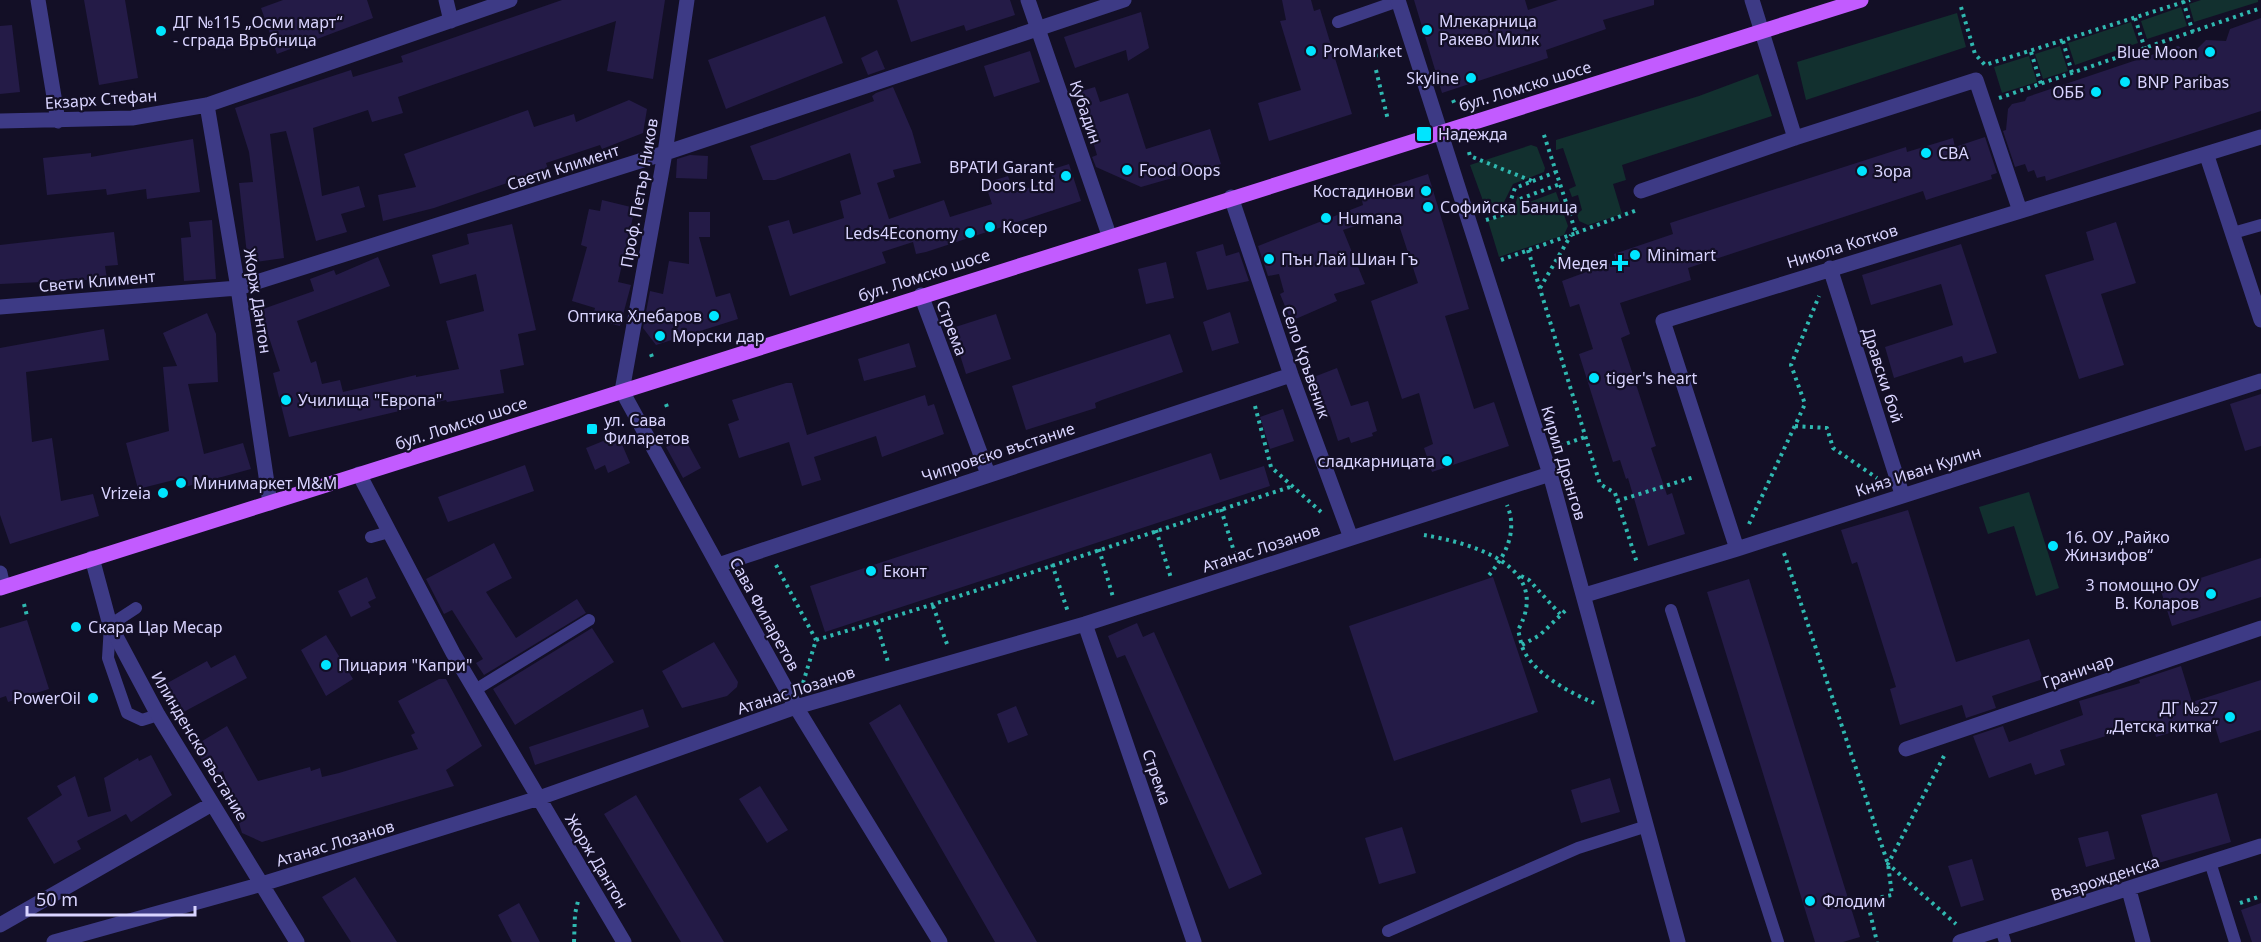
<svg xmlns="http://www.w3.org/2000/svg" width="2261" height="942" viewBox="0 0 2261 942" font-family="'Noto Sans',sans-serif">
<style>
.green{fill:#12302f}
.building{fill:#241b47}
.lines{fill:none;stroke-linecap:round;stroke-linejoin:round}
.path{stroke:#2fb8b0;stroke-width:4;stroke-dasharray:3 4.5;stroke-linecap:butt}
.lane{stroke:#3d3a85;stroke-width:12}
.street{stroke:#3d3a85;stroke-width:15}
.primary{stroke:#c25bff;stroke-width:15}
.poi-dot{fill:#00e5ff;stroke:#130f26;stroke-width:2}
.labels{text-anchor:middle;stroke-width:4.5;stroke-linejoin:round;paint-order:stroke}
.poi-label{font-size:16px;fill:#d9d4ff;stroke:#130f26;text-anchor:start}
.street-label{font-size:16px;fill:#d9d4ff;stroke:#130f26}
</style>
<rect width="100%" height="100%" fill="#130f26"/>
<path class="green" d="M2201 0H2258V2L2194 22 2189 4Z
M2181 7 2187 26 2147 39 2141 21Z
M1957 13 1966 47 1806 100 1797 62Z
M2131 22 2138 43 2075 65 2068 43Z
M2060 46 2068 71 2043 79 2035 54Z
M2029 56 2037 82 2002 93 1994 67Z
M1758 74 1772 116 1622 165 1626 180 1613 184 1622 214 1588 225 1579 221 1577 214 1582 210 1578 195 1572 197 1569 189 1576 186 1563 148 1556 150V140L1699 96Z
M1531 145 1537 147 1545 168 1544 172 1513 184 1502 206 1492 210 1486 209 1470 165Z
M1556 192 1568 226 1564 235 1499 257 1488 221 1513 213 1518 195 1521 205Z
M2029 492 2059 588 2036 596 2014 526 1988 534 1979 507Z"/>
<path class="building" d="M84 0H125L138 78 99 85Z
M283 0H367L373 18 277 54 261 8Z
M562 0H665L653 79 607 71 616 21 398 97 403 113 372 122 368 110 313 128 322 196 359 186 365 207 341 214 347 232 316 241 286 131 270 134 284 258 248 263 239 183 253 182 249 152 235 108 351 70 353 77 403 62 401 56Z
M897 0H1010L1015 15 966 31 964 25 911 42Z
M1282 0H1311L1314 11 1320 9 1352 114 1269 141 1258 103 1301 90 1280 21 1286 20Z
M1414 0H1525L1528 10 1558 0H1654V5L1603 20 1606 29 1546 50 1548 58 1442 93Z
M1141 12 1149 48 1128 61 1126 50 1075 68 1064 37Z
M825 16 843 63 726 109 708 60Z
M2261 18V111L2046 181 2045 176 2037 178 2034 170 2028 172 2025 164 2015 167 2003 131 2006 130 2008 109 2012 104 2025 101 2027 97 2178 46 2193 53 2206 40 2226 41 2230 29Z
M12 25 20 92 0 94V26Z
M877 50 885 69 868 75 861 58Z
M1030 51 1040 82 994 97 984 66Z
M893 87 912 131 921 163 893 170 895 177 877 183 889 219 944 200 950 217 992 204 985 183 1008 176 1014 193 1053 180 1050 170 1069 164 1081 201 926 252 916 254 913 242 882 252 886 263 790 296 768 226 789 220 793 234 844 218 840 201 861 194 850 153 775 180H763L750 146 874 101 872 96 876 93Z
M1095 87 1100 102 1128 93 1146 149 1210 129 1221 164 1141 187 1096 167 1092 157 1097 155 1078 92Z
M629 100 647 109 643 133 602 149 600 145 546 163 548 169 434 208 383 221 378 195 416 187 404 154 528 110 534 127 574 114 576 122Z
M1985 137 1997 173 1991 175 1992 179 1926 200 1923 191 1688 268 1691 280 1620 303 1630 334 1621 338 1656 446 1651 448 1667 495 1672 493 1685 534 1648 546 1628 478 1626 479 1620 460 1613 462 1579 354 1593 349 1579 304 1570 307 1562 281 1616 261 1614 254 1673 234 1670 223 1906 147 1907 152 1953 138 1955 147Z
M193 139 200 192 147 199 146 189 107 195 106 189 47 195 43 158 91 153V157Z
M690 155 708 156 707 179 676 178 677 159Z
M1428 174 1469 309 1445 316 1474 409 1494 402 1509 446 1432 472 1424 448 1433 444 1419 393 1402 399 1371 301 1418 283 1395 213 1343 230 1365 284 1334 294 1337 301 1291 321 1280 294 1284 292 1279 274 1268 276 1258 246 1363 205 1361 196Z
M602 200 635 208 618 282 631 285 620 326 592 319 595 308 572 301 587 247 581 245 589 209 600 211Z
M689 212H710V237H699L716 297 730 293 738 319 656 345 643 328 650 291 663 294 669 261 689 264Z
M212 220 216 279 184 281 181 238 191 237 189 222Z
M2116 222 2136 283 2101 294 2124 365 2079 379 2045 275 2094 260 2086 232Z
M512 224 536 330 518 334 524 365 500 370 504 393 447 402 446 400 289 437 273 373 280 371 260 310 314 291 310 279 334 270 336 275 378 257 390 286 297 321 311 363 316 361 322 384 340 380 343 392 416 375V377L459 369 446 321 484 311 476 274 440 284 432 255 469 244 467 234Z
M114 232 118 265 105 266 107 279 0 284V245Z
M1223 244 1226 256 1239 252 1249 281 1207 290 1196 252Z
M1961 244 1997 353 1964 363 1962 356 1894 378 1885 347 1953 325 1941 284 1871 305 1862 275Z
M1166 262 1174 298 1146 304 1138 269Z
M1230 312 1239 343 1212 351 1203 322Z
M207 313 216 334 218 382 188 384 204 454 243 443 251 469 181 488 178 479 138 489 126 443 169 431 163 367 177 366 163 333Z
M996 314 1011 359 966 374 960 355 955 357 946 330Z
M104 329 109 360 26 372 32 442 52 438 61 501 93 494 99 516 10 544 0 515V348Z
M1170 334 1183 372 1102 400 1095 403 1096 408 1026 430 1012 386Z
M909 343 916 367 864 381 858 359Z
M1337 368 1351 406 1368 401 1377 431 1372 433 1373 436 1351 443 1349 437 1338 441 1330 416 1321 420 1306 380Z
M786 383H792L807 435 925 395 928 406 934 404 944 434 882 457 876 436 814 457 821 480 802 486 789 442 739 458 728 424 739 420 732 400Z
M2261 394V446L2245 451 2230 404Z
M1283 409 1294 441 1270 449 1260 417Z
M618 435 630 463 608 473 605 465 595 470 586 448Z
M684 437 701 468 683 478 666 447Z
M1211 453 1220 480 1264 466 1270 486 825 632 810 586Z
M525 465 534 491 448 522 438 497Z
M1908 510 1956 662 2029 639 2043 679 1992 696 1996 708 1966 718 1962 705 1900 725 1890 689 1896 687 1857 562 1852 564 1841 530Z
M494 543 512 578 486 592 516 638 577 599 586 613 484 675 476 663 483 659 452 610 444 614 426 579Z
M2261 558V597L2172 626 2161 591Z
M367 577 376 598 368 602 371 607 351 617 338 591Z
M1493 577 1538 712 1394 761 1349 626Z
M1749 579 1860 937 1843 942H1815L1707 592Z
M27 620 49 689 8 702 6 696 0 698V628Z
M1137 623 1143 637 1154 632 1262 874 1229 889 1125 655 1117 658 1108 636Z
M592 628 614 662 515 725 493 689Z
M326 635 353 679 326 696 301 650Z
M714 642 738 682 737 687 727 696 682 708 662 671Z
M235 655 247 678 178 715 162 686 207 661 211 668Z
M2181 666 2192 702 2261 680V730L2220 743 2213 720 2156 737 2152 722 2060 750 2065 765 2035 775 2031 763 1989 778 1973 736 2003 726 2009 742 2083 715 2079 701 2140 683 2139 680Z
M439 679H446L482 746 446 770 454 786 262 842 242 833 223 771 212 778 194 746 227 726 258 781 310 767 311 771 320 768 322 777 339 773 418 749 411 735 415 733 398 701Z
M900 704 1037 942H995L869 723Z
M1016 706 1028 735 1008 743 997 714Z
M643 709 649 727 535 765 529 747Z
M151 755 172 795 131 822 126 814 77 841 81 849 54 864 27 818 62 795 57 786 75 776 88 817 111 811 104 778 138 758 139 761Z
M1610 778 1620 812 1581 823 1571 790Z
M760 786 788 830 767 843 739 799Z
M2217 793 2231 842 2155 864 2141 815Z
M636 795 724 942H681L624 847 604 814Z
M1402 827 1416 873 1379 884 1365 838Z
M2108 831 2115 859 2086 867 2078 838Z
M1972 859 1984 900 1961 907 1948 866Z
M355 877 397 942H351L322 897Z
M519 903 540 942H512L498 915Z
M2261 903V942H2252L2241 910Z"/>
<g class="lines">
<path class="path" d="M2183 1 2193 32
M1961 7 1975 54 1985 65 2190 0
M2135 18 2145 49
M2063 41 2072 73
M2031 52 2041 84
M1375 56 1394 49
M1376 70 1388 120
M1999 98 2261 8
M1453 100 1455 105
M1469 152 1470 156 1532 181
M1520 199 1560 184
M1486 220 1506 214 1515 188 1556 172
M1576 233 1637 210
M1528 250 1600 484 1615 493 1637 563
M1501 260 1576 233 1543 132
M1540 288 1571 235
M651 354 653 360
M666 404 668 410
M1255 406 1271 467 1321 512
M1795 426 1827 428 1833 448 1877 478
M1560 446 1585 437
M1617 501 1694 477
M1221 509 1236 558
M1749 524 1805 404 1791 365 1819 296
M1156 530 1171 578
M1424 535C1471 543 1554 566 1518 630 1520 637 1521 646 1525 653 1538 676 1571 693 1594 703
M1099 549 1113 597
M1784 553 1888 864 1892 895 1867 900 1877 942
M1052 564 1068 612
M776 565 816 640
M1489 575C1506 555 1518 531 1507 505
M1521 576 1529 580 1560 614
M24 604 27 616
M933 606 947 644
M876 622 888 662
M1522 645 1540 635 1568 608
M803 683 816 640C976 593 1134 538 1293 486
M1944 756 1888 864 1956 924
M2240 903 2261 896
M574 942 575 914 578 901"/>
<path class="lane" d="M1338 22 1398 1
M2233 233 2261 225
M371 537 389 532
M136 608 110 625 108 658 127 713 142 720 158 715
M1671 610 1778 942
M475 690 589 620
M2210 862 2235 942
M2001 929 2005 942
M1388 931 1578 848 1647 826"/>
<path class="street" d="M38 0 58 121
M446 0 451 21
M687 0 665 153 622 391 796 707 940 942
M1028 0 1109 235
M1398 0 1550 474 1678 942
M1752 0 1795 138
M207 105 238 288 270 503
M0 121 132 118 207 105 510 0
M2207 156 2261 320
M1641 191 1795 138 1976 80 2020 211
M1231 197 1291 375 1351 538
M1830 268 1902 494
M921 295 988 474
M0 307 238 288 665 153 1124 0
M359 474 453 653 624 942
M1737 549 1663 321 2261 137
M92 558 110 625 158 715 297 942
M718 565 1291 375
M0 573 3 587
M1585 595 1737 549 2261 381
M1085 624 1194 942
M1906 749 2261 628
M2129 890 2143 942
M0 925 212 804
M54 942 262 884 539 798 796 707 1085 624 1550 474
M1960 942 2261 846"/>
<path class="primary" d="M0 588 1861 0"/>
</g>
<g class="poi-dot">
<circle cx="1427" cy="30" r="6"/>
<circle cx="161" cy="31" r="6"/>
<circle cx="1311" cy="51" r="6"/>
<circle cx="2210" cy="52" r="6"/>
<circle cx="1471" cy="78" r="6"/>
<circle cx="2125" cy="82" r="6"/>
<circle cx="2096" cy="92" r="6"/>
<rect x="1416" y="126" width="16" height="16" rx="3"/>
<circle cx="1926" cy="153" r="6"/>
<circle cx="1127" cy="170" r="6"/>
<circle cx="1862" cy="171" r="6"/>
<circle cx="1066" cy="176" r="6"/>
<circle cx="1426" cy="191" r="6"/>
<circle cx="1428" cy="207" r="6"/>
<circle cx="1326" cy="218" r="6"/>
<circle cx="990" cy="227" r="6"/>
<circle cx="970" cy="233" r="6"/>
<circle cx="1635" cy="255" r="6"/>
<circle cx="1269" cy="259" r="6"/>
<path d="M1617 254h6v6h6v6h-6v6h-6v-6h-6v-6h6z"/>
<circle cx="714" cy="316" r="6"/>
<circle cx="660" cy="336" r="6"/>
<circle cx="1594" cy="378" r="6"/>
<circle cx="286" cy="400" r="6"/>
<rect x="586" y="423" width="12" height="12" rx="3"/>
<circle cx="1447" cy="461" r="6"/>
<circle cx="181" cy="483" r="6"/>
<circle cx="163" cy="493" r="6"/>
<circle cx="2053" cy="546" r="6"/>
<circle cx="871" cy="571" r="6"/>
<circle cx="2211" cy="594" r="6"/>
<circle cx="76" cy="627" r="6"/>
<circle cx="326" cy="665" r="6"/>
<circle cx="93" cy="698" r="6"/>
<circle cx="2230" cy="717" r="6"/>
<circle cx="1810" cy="901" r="6"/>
</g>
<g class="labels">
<g class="poi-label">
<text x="1439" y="27">Млекарница<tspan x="1439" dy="18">Ракево Милк</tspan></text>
<text x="173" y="28">ДГ №115 „Осми март“<tspan x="173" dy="18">- сграда Връбница</tspan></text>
<text x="1323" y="57">ProMarket</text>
<text x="2198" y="58" text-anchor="end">Blue Moon</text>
<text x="1459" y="84" text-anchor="end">Skyline</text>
<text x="2137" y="88">BNP Paribas</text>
<text x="2084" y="98" text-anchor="end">ОББ</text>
<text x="1438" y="140">Надежда</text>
<text x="1938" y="159">CBA</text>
<text x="1054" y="173" text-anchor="end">ВРАТИ Garant<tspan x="1054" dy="18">Doors Ltd</tspan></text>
<text x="1139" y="176">Food Oops</text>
<text x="1874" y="177">Зора</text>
<text x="1414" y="197" text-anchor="end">Костадинови</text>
<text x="1440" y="213">Софийска Баница</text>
<text x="1338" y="224">Humana</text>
<text x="1002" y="233">Косер</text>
<text x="958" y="239" text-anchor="end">Leds4Economy</text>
<text x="1647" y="261">Minimart</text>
<text x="1281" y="265">Пън Лай Шиан Гъ</text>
<text x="1608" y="269" text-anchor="end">Медея</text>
<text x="702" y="322" text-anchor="end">Оптика Хлебаров</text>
<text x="672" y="342">Морски дар</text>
<text x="1606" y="384">tiger's heart</text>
<text x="298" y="406">Училища "Европа"</text>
<text x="604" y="426">ул. Сава<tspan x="604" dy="18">Филаретов</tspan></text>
<text x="1435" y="467" text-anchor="end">сладкарницата</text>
<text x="193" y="489">Минимаркет М&amp;М</text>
<text x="151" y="499" text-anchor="end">Vrizeia</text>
<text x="2065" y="543">16. ОУ „Райко<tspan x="2065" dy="18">Жинзифов“</tspan></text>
<text x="883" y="577">Еконт</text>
<text x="2199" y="591" text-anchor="end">3 помощно ОУ<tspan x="2199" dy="18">В. Коларов</tspan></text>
<text x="88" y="633">Скара Цар Месар</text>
<text x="338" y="671">Пицария "Капри"</text>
<text x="81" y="704" text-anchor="end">PowerOil</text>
<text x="2218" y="714" text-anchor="end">ДГ №27<tspan x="2218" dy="18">„Детска китка“</tspan></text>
<text x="1822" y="907">Флодим</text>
</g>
<g class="street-label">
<text transform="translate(1525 86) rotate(-17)" y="6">бул. Ломско шосе</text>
<text transform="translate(101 99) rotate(-4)" y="6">Екзарх Стефан</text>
<text transform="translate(1086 112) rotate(71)" y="6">Кубадин</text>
<text transform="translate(563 167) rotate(-18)" y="6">Свети Климент</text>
<text transform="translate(639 193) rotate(-80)" y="6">Проф. Петър Ников</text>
<text transform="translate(1842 246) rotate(-17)" y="6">Никола Котков</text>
<text transform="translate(924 275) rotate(-18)" y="6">бул. Ломско шосе</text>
<text transform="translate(97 281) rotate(-5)" y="6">Свети Климент</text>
<text transform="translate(258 301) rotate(81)" y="6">Жорж Дантон</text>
<text transform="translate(952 328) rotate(69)" y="6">Стрема</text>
<text transform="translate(1306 362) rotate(71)" y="6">Село Кръвеник</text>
<text transform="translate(1883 375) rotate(72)" y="6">Дравски бой</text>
<text transform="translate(461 423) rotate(-18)" y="6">бул. Ломско шосе</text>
<text transform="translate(998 452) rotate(-18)" y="6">Чипровско въстание</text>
<text transform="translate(1564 463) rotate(73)" y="6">Кирил Дрангов</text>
<text transform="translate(1918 471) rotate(-18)" y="6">Княз Иван Кулин</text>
<text transform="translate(1261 548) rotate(-18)" y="6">Атанас Лозанов</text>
<text transform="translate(765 614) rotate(61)" y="6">Сава Филаретов</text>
<text transform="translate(2078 671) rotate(-19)" y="6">Граничар</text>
<text transform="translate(796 690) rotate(-18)" y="6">Атанас Лозанов</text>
<text transform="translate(200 746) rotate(59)" y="6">Илинденско въстание</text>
<text transform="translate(1157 777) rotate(71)" y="6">Стрема</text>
<text transform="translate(335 843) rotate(-17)" y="6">Атанас Лозанов</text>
<text transform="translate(597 861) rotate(59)" y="6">Жорж Дантон</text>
<text transform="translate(2105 878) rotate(-18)" y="6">Възрожденска</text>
</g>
</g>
<path d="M27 906v9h168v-9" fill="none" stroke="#d9d4ff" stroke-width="3"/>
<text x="36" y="906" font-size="18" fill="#d9d4ff" stroke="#130f26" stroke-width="4.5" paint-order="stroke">50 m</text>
</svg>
